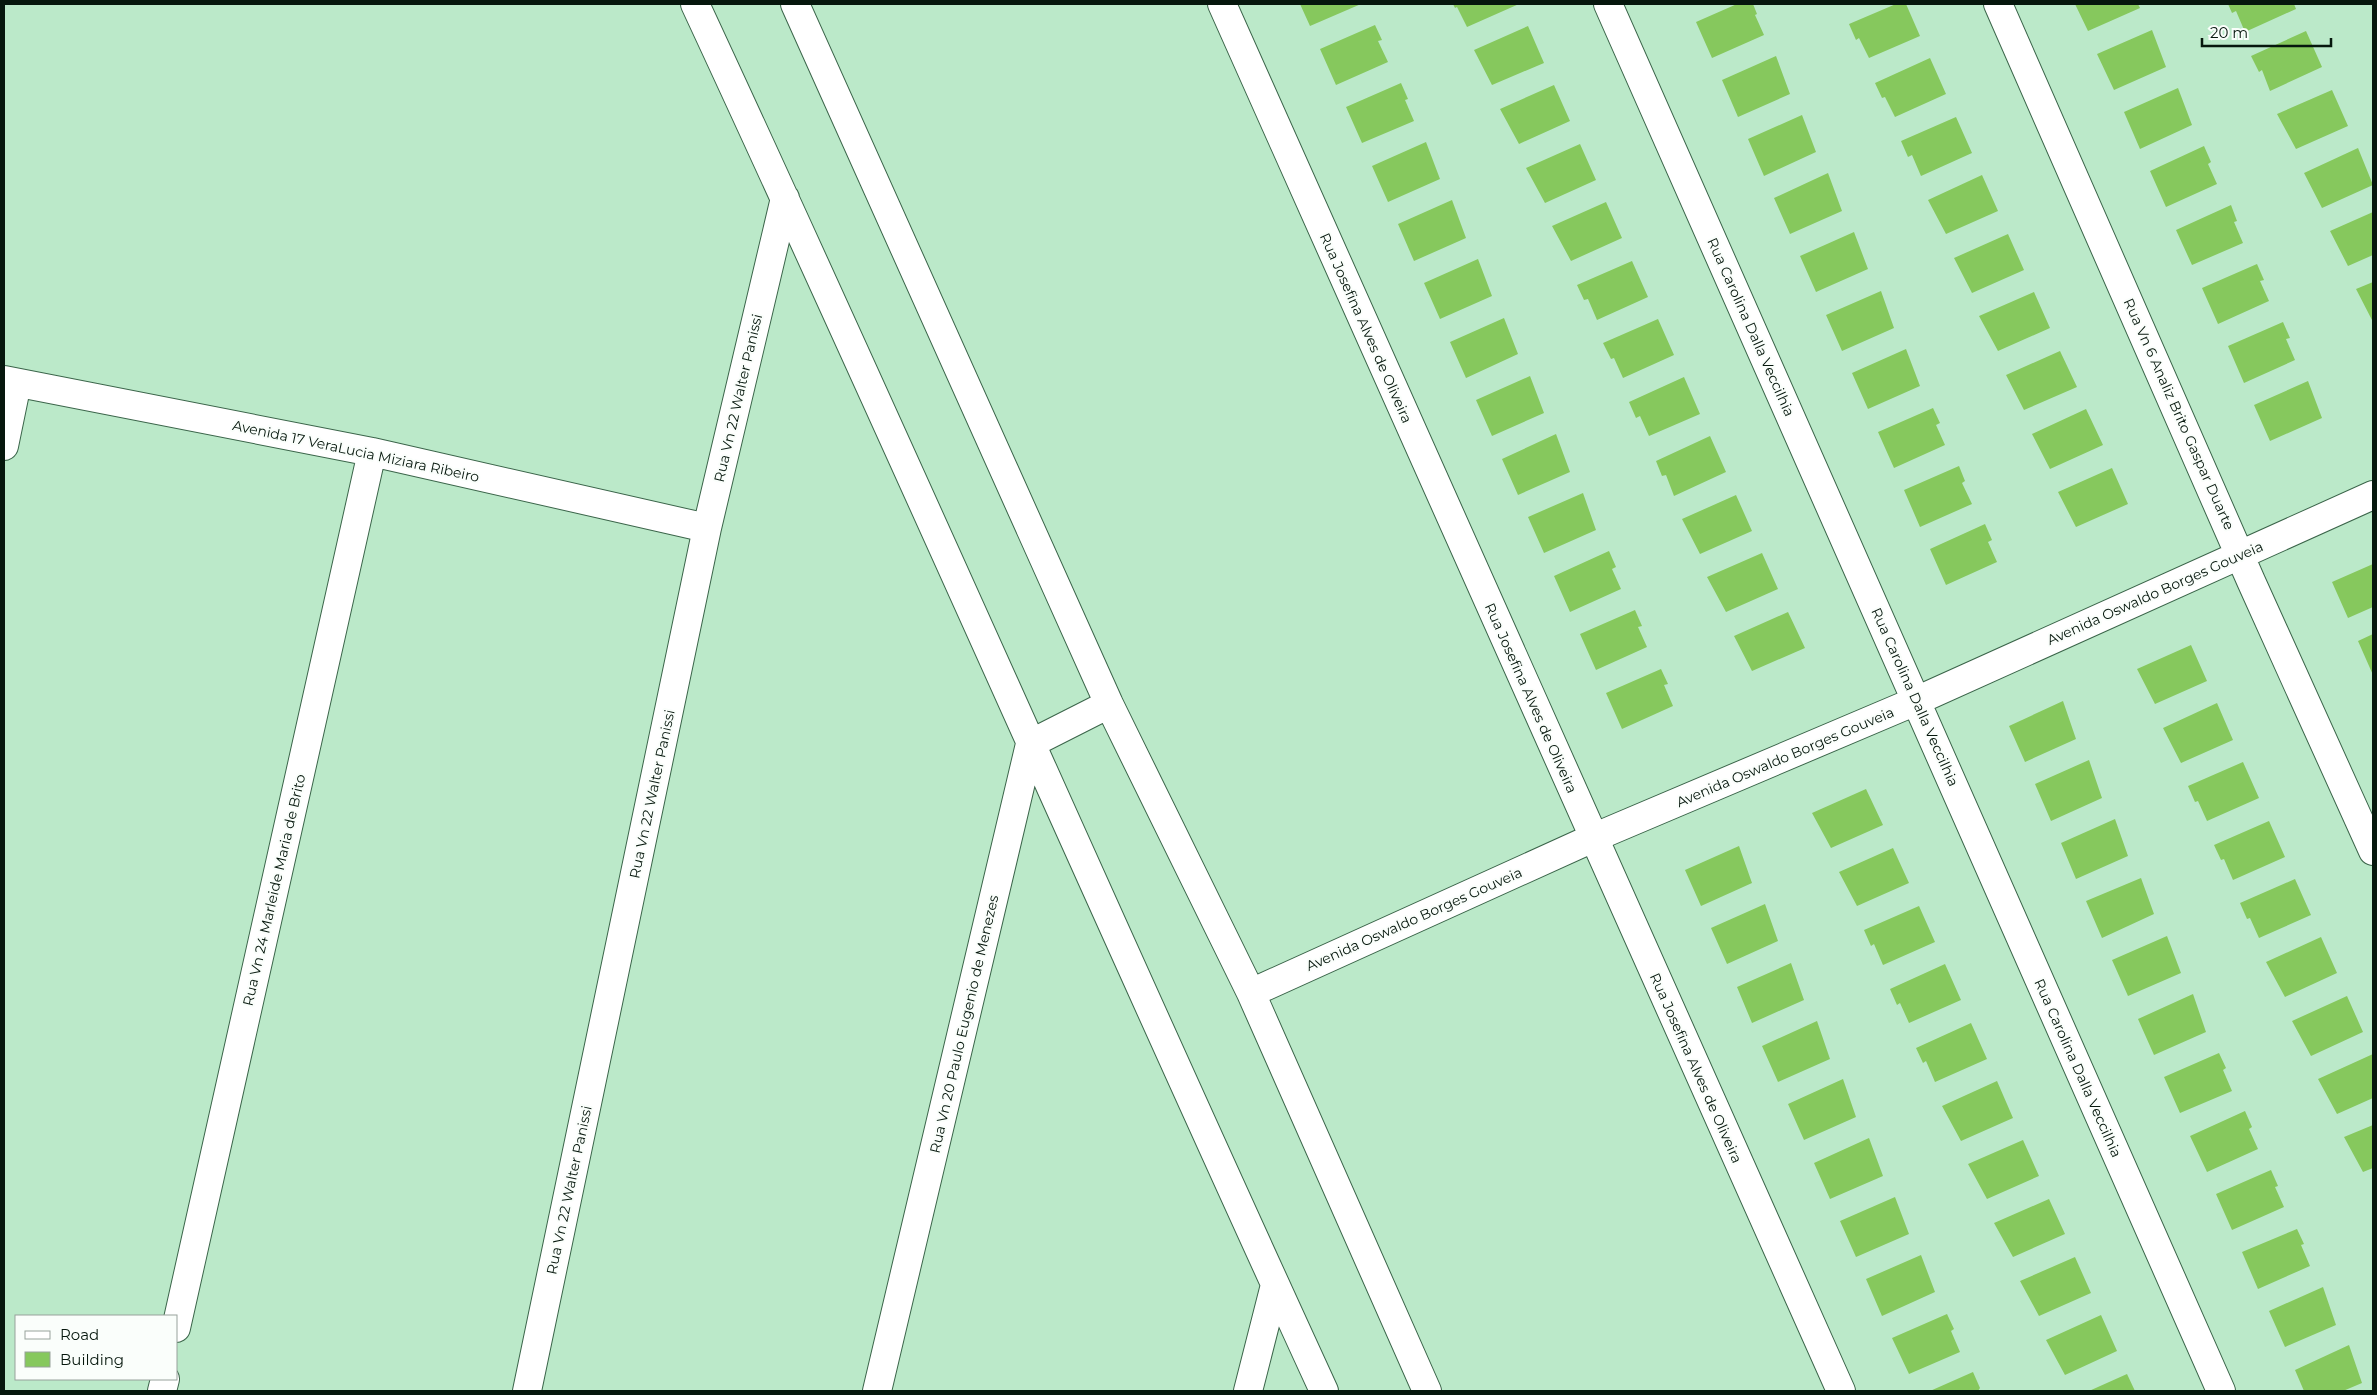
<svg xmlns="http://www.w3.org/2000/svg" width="2377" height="1395" viewBox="0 0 2377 1395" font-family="Montserrat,sans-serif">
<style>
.building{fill:#86c85d}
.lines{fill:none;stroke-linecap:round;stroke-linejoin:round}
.minor-casing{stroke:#3b654a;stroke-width:30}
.minor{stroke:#fff;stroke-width:28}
.labels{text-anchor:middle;stroke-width:4;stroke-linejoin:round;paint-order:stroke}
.street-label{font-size:14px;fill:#06170d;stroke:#fafefb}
</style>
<rect width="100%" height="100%" fill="#bbe9c9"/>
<path class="building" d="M1300 4H1361L1310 26Z
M1453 4H1519L1467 27 1457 7 1455 8Z
M1737 4H1753L1757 14 1755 15 1764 35 1712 58 1696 22Z
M1896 4H1906L1920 36 1869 58 1859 38 1856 40 1849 24Z
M2075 4H2138L2140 8 2088 31Z
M2228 4H2294L2296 9 2245 32 2236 11 2232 13Z
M1375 25 1382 40 1378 41 1388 62 1336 85 1320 49Z
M1528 26 1544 63 1492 85 1474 50Z
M2152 30 2166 67 2114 90 2097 54Z
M2306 31 2322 67 2270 91 2262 70 2259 72 2251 56Z
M1776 56 1790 94 1738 117 1722 80Z
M1930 58 1946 94 1895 117 1885 97 1882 98 1875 83Z
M1401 83 1408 99 1405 100 1414 121 1362 143 1346 107Z
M1554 85 1570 121 1519 144 1500 109Z
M2178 88 2192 125 2140 149 2124 112Z
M2332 90 2348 126 2296 149 2277 114Z
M1802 115 1816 152 1764 176 1748 139Z
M1956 117 1972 153 1921 176 1912 155 1908 157 1901 141Z
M1426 142 1440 179 1388 202 1372 166Z
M1580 144 1596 180 1545 203 1526 168Z
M2204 146 2211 162 2208 164 2217 184 2166 207 2150 171Z
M2358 148 2373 185 2322 208 2304 173Z
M1828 173 1842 211 1790 234 1774 198Z
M1982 175 1998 211 1946 234 1928 200Z
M1452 200 1466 238 1414 261 1398 224Z
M1606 202 1622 238 1571 261 1552 226Z
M2231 205 2237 221 2234 222 2243 243 2192 265 2176 230Z
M2373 212V255L2348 266 2330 231Z
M1854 232 1868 269 1816 292 1800 256Z
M2008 234 2024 270 1972 293 1954 258Z
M1478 259 1492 296 1440 319 1424 283Z
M1632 261 1648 297 1597 320 1588 299 1584 300 1577 285Z
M2257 264 2264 280 2260 281 2269 301 2218 324 2202 288Z
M2373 282V322L2356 289Z
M1881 291 1894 328 1842 351 1826 315Z
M2034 292 2050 328 1998 351 1979 316Z
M1504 318 1518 354 1466 378 1450 342Z
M1658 319 1674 355 1623 378 1614 358 1611 359 1603 343Z
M2283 322 2290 338 2286 339 2295 360 2244 383 2228 346Z
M1906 349 1920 386 1868 409 1852 373Z
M2060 351 2077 387 2024 410 2006 375Z
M1530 376 1544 413 1492 436 1476 400Z
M1684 377 1700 414 1649 436 1640 416 1636 418 1629 402Z
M2308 381 2322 418 2270 441 2254 405Z
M1933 408 1940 423 1936 425 1945 445 1894 468 1878 432Z
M2086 409 2103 445 2050 469 2032 434Z
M1556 434 1570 472 1518 495 1502 459Z
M1710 436 1726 472 1674 496 1666 475 1662 476 1656 461Z
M1959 466 1965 481 1962 483 1972 504 1920 527 1904 490Z
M2112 468 2128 504 2076 527 2058 492Z
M1583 493 1596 530 1544 553 1528 517Z
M1736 495 1752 531 1700 554 1682 519Z
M1985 524 1992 540 1988 542 1997 562 1946 585 1930 549Z
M1609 551 1616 567 1612 569 1621 589 1570 612 1554 576Z
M1762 553 1778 589 1726 612 1707 577Z
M2373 564V607L2348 618 2332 582Z
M1635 610 1642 626 1638 627 1647 647 1596 670 1580 634Z
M1788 612 1805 648 1752 671 1734 636Z
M2373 634V675L2358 641Z
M2191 645 2207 681 2155 704 2137 669Z
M1661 669 1668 684 1664 685 1673 706 1622 729 1606 693Z
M2063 701 2076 739 2025 762 2009 726Z
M2217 703 2233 740 2181 763 2163 728Z
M2089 760 2102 798 2051 821 2035 784Z
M2243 762 2259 798 2207 821 2198 801 2195 802 2188 786Z
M1866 789 1883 825 1831 848 1812 813Z
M2115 819 2128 856 2076 879 2061 843Z
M2269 821 2285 857 2233 880 2224 859 2221 860 2214 845Z
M1739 846 1752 883 1701 906 1685 870Z
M1893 848 1909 883 1857 906 1839 872Z
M2141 878 2154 914 2102 938 2086 901Z
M2295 879 2311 915 2259 938 2250 918 2247 919 2240 903Z
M1765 904 1778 941 1727 964 1711 928Z
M1919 906 1935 942 1883 965 1874 944 1871 946 1864 930Z
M2167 936 2181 973 2128 996 2112 960Z
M2321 937 2337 973 2285 997 2266 962Z
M1791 963 1804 1000 1752 1023 1737 987Z
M1945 964 1961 1000 1909 1023 1900 1003 1897 1005 1890 989Z
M2193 994 2206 1032 2154 1055 2138 1019Z
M2347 996 2363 1032 2311 1056 2292 1021Z
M1817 1021 1830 1059 1778 1082 1762 1046Z
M1971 1023 1987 1059 1935 1082 1926 1061 1923 1063 1916 1048Z
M2219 1053 2226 1068 2223 1070 2232 1091 2180 1113 2164 1077Z
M2373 1054V1098L2337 1114 2318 1079Z
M1843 1079 1856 1117 1804 1140 1788 1104Z
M1997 1081 2013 1118 1961 1141 1942 1106Z
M2245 1111 2252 1127 2249 1129 2258 1149 2207 1172 2190 1136Z
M2373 1125V1168L2363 1172 2344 1137Z
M1869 1138 1883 1176 1830 1199 1814 1163Z
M2023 1140 2039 1176 1987 1199 1968 1164Z
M2271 1170 2278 1186 2275 1187 2284 1207 2232 1230 2216 1194Z
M1895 1197 1909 1234 1856 1257 1840 1221Z
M2049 1199 2065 1234 2013 1257 1994 1223Z
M2297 1229 2304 1244 2301 1245 2310 1266 2258 1289 2242 1252Z
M1921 1255 1935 1292 1882 1316 1866 1279Z
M2075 1257 2091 1293 2039 1316 2020 1281Z
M2323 1287 2336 1325 2285 1347 2269 1311Z
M1947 1314 1954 1329 1951 1331 1960 1352 1909 1374 1892 1338Z
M2101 1315 2117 1351 2065 1375 2046 1340Z
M2349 1345 2362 1383 2343 1391H2304L2295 1370Z
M1973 1372 1980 1388 1978 1391H1930Z
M2127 1374 2135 1391H2089Z"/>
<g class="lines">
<defs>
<path id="minor" d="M695 4C909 464 1112 930 1324 1391
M795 4 1109 704 1251 993 1427 1391
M1222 4 1841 1391
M1608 4 2221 1391
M1998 4 2251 581 2373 851
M4 380 372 452 707 528
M4 446 17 383
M1251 993 1593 838 1916 701 2373 495
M176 1328 372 452
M162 1391 165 1379
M527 1391 707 528 785 198
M877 1391 1030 744 1109 704
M1248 1391 1275 1285"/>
</defs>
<use href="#minor" class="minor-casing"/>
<use href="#minor" class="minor"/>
</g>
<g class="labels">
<g class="street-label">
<text transform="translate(1751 327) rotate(66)" y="5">Rua Carolina Dalla Veccilhia</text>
<text transform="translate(1366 328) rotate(66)" y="5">Rua Josefina Alves de Oliveira</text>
<text transform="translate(738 398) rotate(-77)" y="5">Rua Vn 22 Walter Panissi</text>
<text transform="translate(2179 414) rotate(66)" y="5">Rua Vn 6 Analiz Brito Gaspar Duarte</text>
<text transform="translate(356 451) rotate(12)" y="5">Avenida 17 VeraLucia Miziara Ribeiro</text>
<text transform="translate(2155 593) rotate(-24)" y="5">Avenida Oswaldo Borges Gouveia</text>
<text transform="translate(1915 697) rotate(66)" y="5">Rua Carolina Dalla Veccilhia</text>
<text transform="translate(1531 698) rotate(66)" y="5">Rua Josefina Alves de Oliveira</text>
<text transform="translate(1785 757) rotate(-23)" y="5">Avenida Oswaldo Borges Gouveia</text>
<text transform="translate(652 794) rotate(-78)" y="5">Rua Vn 22 Walter Panissi</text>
<text transform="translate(274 890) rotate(-77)" y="5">Rua Vn 24 Marleide Maria de Brito</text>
<text transform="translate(1414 919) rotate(-24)" y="5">Avenida Oswaldo Borges Gouveia</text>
<text transform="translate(964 1024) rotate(-77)" y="5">Rua Vn 20 Paulo Eugenio de Menezes</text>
<text transform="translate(1696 1068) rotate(66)" y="5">Rua Josefina Alves de Oliveira</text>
<text transform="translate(2078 1068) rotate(66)" y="5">Rua Carolina Dalla Veccilhia</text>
<text transform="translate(569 1190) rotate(-78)" y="5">Rua Vn 22 Walter Panissi</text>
</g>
</g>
<rect width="2377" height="1395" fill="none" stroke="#06170d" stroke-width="10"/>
<rect x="15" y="1315" width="162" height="65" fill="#fafefb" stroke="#98a29c"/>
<rect x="25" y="1331" width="25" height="8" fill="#ffffff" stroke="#98a29c"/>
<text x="60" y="1340" font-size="15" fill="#06170d">Road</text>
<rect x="25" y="1352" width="25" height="15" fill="#86c85d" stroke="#98a29c"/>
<text x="60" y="1365" font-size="15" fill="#06170d">Building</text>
<path d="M2202 38v8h129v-8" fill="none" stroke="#06170d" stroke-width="2.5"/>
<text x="2210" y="38" font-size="15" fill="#06170d" stroke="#fafefb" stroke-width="4" paint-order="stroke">20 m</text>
</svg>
